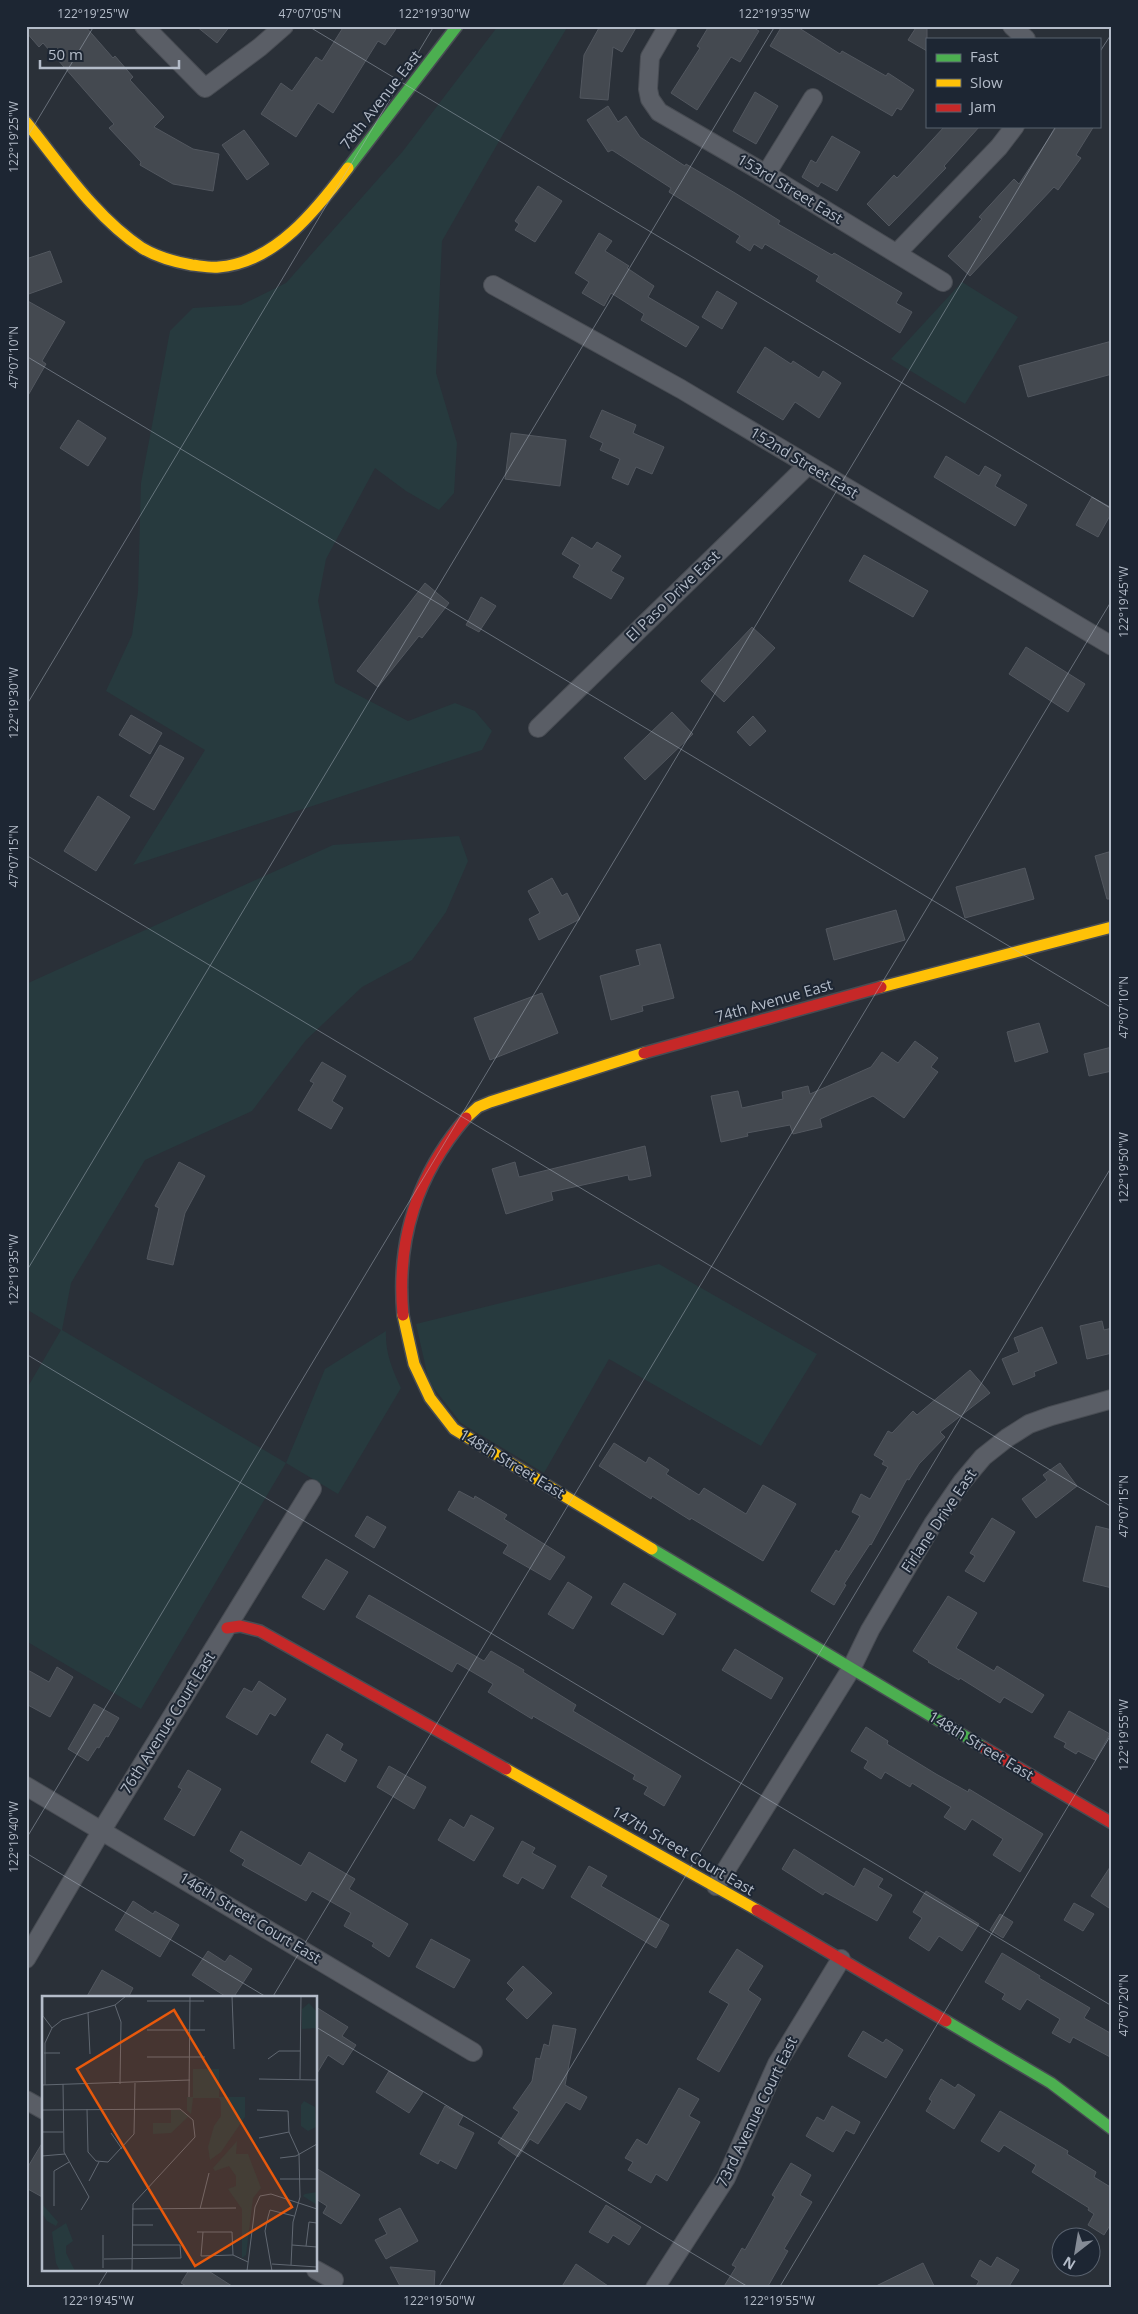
<svg xmlns="http://www.w3.org/2000/svg" width="1138" height="2314" viewBox="0 0 1138 2314" font-family="'Open Sans',sans-serif">
<style>
.green{fill:#273a3e}
.building{fill:#444950;stroke:#52575f}
.lines{fill:none;stroke-linecap:round;stroke-linejoin:round}
.street-casing{stroke:#484c53;stroke-width:20}
.fast-casing{stroke:#484c53;stroke-width:14}
.slow-casing{stroke:#484c53;stroke-width:14}
.jam-casing{stroke:#484c53;stroke-width:14}
.street{stroke:#5a5e66;stroke-width:18}
.fast{stroke:#4caf50;stroke-width:11}
.slow{stroke:#ffc107;stroke-width:11}
.jam{stroke:#c62828;stroke-width:11}
.ticks{fill:none;stroke:#b4bcc9;stroke-width:1;stroke-opacity:0.45}
.labels{text-anchor:middle;stroke-width:4;stroke-linejoin:round;paint-order:stroke}
.street-label{font-size:15px;fill:#b4bcc9;stroke:#1d2633}
.inset-road{fill:none;stroke:#616872;stroke-width:1}
.view{fill:#e8590c;fill-opacity:0.15;stroke:#e8590c;stroke-width:2.5}
.inset-edge{fill:none;stroke:#b4bcc9;stroke-width:2.5}
.neatline{fill:none;stroke:#b4bcc9;stroke-width:2}
.ticks-label{font-size:12px;text-anchor:middle;fill:#b4bcc9}
</style>
<rect width="100%" height="100%" fill="#2a3038"/>
<path class="green" d="M498 26H568L506 129 442 241 436 373 457 443 454 493 439 510 406 491 375 468 326 559 318 601 335 683 408 721 455 703 475 711 492 731 482 750 133 865 205 750 106 691 132 635 138 592 141 483 170 331 193 308 241 305 286 283 403 151Z
M962 282 1018 317 965 404 891 359Z
M459 836 468 861 446 912 412 960 362 987 306 1040 252 1111 145 1160 71 1283 62 1330 286 1463 325 1369 386 1331C385 1352 392 1369 401 1388L338 1494 286 1463 141 1709 26 1641V1390L61 1330 26 1309V984L333 845Z
M659 1264 817 1354 761 1446 609 1359 544 1473 461 1423 429 1382 416 1324Z"/>
<path class="building" d="M26 26H85L113 58 115 56 133 77 130 80 164 117 154 127 193 149 219 154 213 191 173 184 140 165 141 162 109 128 114 124 43 43 39 47 26 32Z
M196 26H230L217 43Z
M344 26H398L385 45 378 41 333 113 318 103 296 137 261 114 281 83 292 91 316 57 322 61Z
M600 26H637L622 52 613 47 608 100 580 98 584 55Z
M709 26H751L759 31 740 62 731 57 697 110 671 93 700 48 697 46Z
M782 26H796L840 54 842 51 886 76 888 73 914 90 901 110 897 108 892 116 770 46Z
M917 26H927V51L908 40Z
M755 92 778 106 756 144 733 131Z
M608 106 618 122 626 116 640 137 685 166 686 164 735 193 780 221 778 224 832 255 834 253 902 293 896 303 912 312 900 333 816 281 819 276 765 244 762 249 754 244 750 251 736 242 740 236 669 192 671 188 612 150 608 152 587 120Z
M945 126H980L944 166 946 168 889 226 867 204 894 175 897 178Z
M1057 126H1094L1076 155 1081 158 1058 190 1054 187 970 276 948 256 982 219 979 217 1014 179 1019 184Z
M244 130 269 164 247 180 222 145Z
M832 136 860 152 837 191 821 182 818 187 802 177 811 160 816 163Z
M538 186 562 201 535 242 515 230 519 224 515 221Z
M599 233 612 241 605 251 629 266 627 268 654 286 648 297 699 327 686 347 641 320 644 314 611 293 604 306 582 293 589 282 575 273Z
M50 251 62 282 26 295V259Z
M717 291 737 303 722 329 702 317Z
M26 300 65 322 42 361 46 364 26 399Z
M1112 341V374L1028 397 1019 366Z
M765 347 791 364 793 361 819 378 823 371 841 383 819 418 795 402 783 420 737 392Z
M602 410 636 425 633 433 664 447 652 474 636 467 628 485 612 478 620 459 600 450 603 443 590 437Z
M78 420 106 438 88 466 60 448Z
M511 433 566 440 560 486 505 479Z
M946 456 979 476 985 466 1001 475 995 486 1027 505 1015 526 934 477Z
M1092 497 1112 508V512L1098 537 1076 525Z
M572 537 592 549 597 542 621 556 611 571 624 578 611 599 573 577 580 565 562 554Z
M864 555 928 591 913 617 849 581Z
M425 583 449 603 422 638 419 636 378 687 357 671Z
M481 597 496 606 479 632 466 625Z
M752 627 775 648 724 702 701 681Z
M1026 647 1085 684 1068 712 1009 674Z
M672 712 693 734 645 780 624 758Z
M131 715 162 733 150 754 119 735Z
M753 716 766 731 750 746 737 732Z
M160 745 184 758 154 810 130 796Z
M98 796 130 817 96 871 64 851Z
M1112 851V899H1107L1095 856Z
M1025 868 1034 899 965 918 956 887Z
M552 878 562 896 567 893 580 919 539 940 529 919 540 913 528 891Z
M896 910 905 940 834 960 826 929Z
M660 944 674 998 642 1006 643 1011 611 1020 600 976 640 965 636 950Z
M542 993 558 1033 490 1060 474 1018Z
M1039 1023 1048 1052 1015 1062 1007 1032Z
M915 1041 938 1058 931 1067 938 1072 904 1118 873 1096 820 1119 822 1127 793 1134 790 1125 747 1133 748 1136 721 1142 711 1096 738 1091 742 1108 783 1099 782 1092 808 1086 810 1094 871 1067 882 1052 898 1063Z
M1112 1047V1071L1089 1076 1084 1054Z
M322 1062 346 1076 332 1101 343 1108 331 1129 298 1110 314 1083 310 1081Z
M645 1146 651 1176 632 1180H629L628 1175 551 1192 553 1200 506 1214 492 1169 515 1162 519 1177Z
M179 1162 205 1176 185 1213 173 1265 147 1259 159 1208 155 1206Z
M1102 1321 1104 1330 1112 1328V1353L1087 1359 1080 1326Z
M1042 1327 1057 1363 1034 1372 1035 1376 1013 1385 1002 1359 1019 1352 1014 1338Z
M970 1370 990 1393 940 1432 945 1437 919 1464 909 1480 907 1479 871 1545 870 1544 844 1584 846 1585 834 1605 811 1591 836 1550 839 1552 860 1516 852 1512 861 1494 870 1499 888 1467 882 1464 884 1461 874 1455 888 1431 892 1433 913 1411 917 1415Z
M614 1443 646 1463 649 1457 669 1470 666 1474 699 1495 704 1488 746 1514 763 1485 796 1504 763 1561 691 1518 690 1520 652 1496 651 1499 599 1466Z
M1060 1463 1077 1486 1036 1518 1022 1499 1047 1480 1043 1475Z
M459 1491 474 1499 475 1496 507 1515 504 1519 565 1557 550 1580 503 1553 508 1545 448 1510Z
M367 1516 386 1527 374 1548 355 1536Z
M992 1518 1015 1532 984 1582 965 1571 975 1556 970 1553Z
M1096 1526 1112 1530V1588L1083 1581Z
M326 1559 348 1572 324 1610 302 1597Z
M568 1582 592 1597 573 1629 548 1614Z
M624 1583 676 1614 663 1635 611 1604Z
M369 1595 484 1661 491 1651 524 1670 523 1672 576 1705 573 1711 681 1776 664 1806 644 1794 648 1787 633 1779 635 1775 533 1716 532 1719 488 1692 493 1684 457 1663 452 1672 356 1617Z
M948 1596 977 1613 956 1648 994 1671 997 1666 1044 1695 1032 1713 1004 1697 1000 1703 960 1678 959 1680 928 1662 929 1661 913 1651Z
M735 1649 783 1678 771 1699 722 1670Z
M57 1667 73 1677 50 1717 26 1704V1669L49 1682Z
M259 1681 286 1699 275 1716 270 1713 257 1735 226 1717 244 1688 252 1692Z
M94 1704 119 1718 108 1737 106 1736 99 1748 97 1747 88 1761 68 1749Z
M1069 1711 1110 1734 1095 1760 1078 1751 1076 1754 1064 1747 1066 1743 1054 1737Z
M866 1727 888 1741 887 1744 936 1774 968 1792 969 1789 1043 1834 1020 1872 993 1855 1003 1839 972 1819 965 1830 944 1817 951 1807 912 1783 910 1787 885 1772 881 1779 864 1768 868 1761 851 1751Z
M327 1734 343 1744 340 1750 357 1760 345 1782 311 1762Z
M389 1766 426 1787 414 1809 377 1787Z
M188 1770 221 1789 194 1836 164 1819 182 1789 178 1787Z
M471 1815 494 1828 474 1861 438 1840 450 1819 464 1828Z
M241 1831 301 1866 309 1852 355 1879 349 1889 408 1924 389 1957 372 1946 374 1943 344 1926 351 1913 312 1891 306 1901 242 1865 245 1860 230 1851Z
M522 1841 535 1848 532 1853 556 1866 543 1889 522 1877 518 1884 503 1876Z
M794 1849 854 1887 864 1868 883 1879 878 1887 892 1895 877 1921 825 1892 823 1895 782 1869Z
M1112 1864V1910L1091 1896Z
M589 1866 607 1876 601 1886 669 1925 656 1948 571 1897Z
M926 1891 979 1924 962 1951 939 1936 929 1951 909 1938 922 1918 913 1912Z
M133 1901 153 1914 155 1911 179 1925 160 1957 115 1930Z
M1074 1903 1094 1914 1083 1931 1064 1920Z
M1000 1914 1013 1922 1003 1938 990 1930Z
M431 1939 470 1960 454 1988 416 1967Z
M737 1949 763 1966 748 1990 761 1999 719 2072 697 2059 729 2004 709 1992Z
M208 1951 225 1962 230 1955 252 1969 233 1998H228L192 1975Z
M1002 1953 1040 1976 1039 1978 1090 2008 1084 2018 1112 2034V2058L1073 2037 1070 2043 1052 2033 1060 2019 1027 1999 1020 2010 1002 1999 1005 1994 985 1982Z
M523 1966 552 1993 527 2019 506 1999 514 1990 507 1983Z
M102 1970 133 1988 128 1998H86Z
M316 2007 348 2027 342 2036 356 2045 343 2065 328 2055 316 2075Z
M553 2025 576 2029 565 2085 587 2097 580 2110 566 2102 538 2144 530 2139 518 2157 498 2143 519 2112 513 2108 532 2081 536 2058 540 2059 544 2044 549 2046Z
M863 2031 883 2043 886 2039 903 2050 886 2078 848 2056Z
M389 2071 423 2092 409 2113 376 2092Z
M941 2079 955 2088 958 2084 975 2095 954 2129 926 2111 932 2101 929 2099Z
M679 2088 699 2099 689 2116 700 2122 667 2181 656 2174 651 2183 628 2170 633 2162 625 2158 637 2139 647 2145Z
M445 2106 463 2116 458 2125 474 2133 456 2169 440 2160 438 2164 420 2154Z
M832 2106 860 2122 854 2134 846 2130 833 2152 806 2136 817 2117 824 2121Z
M1000 2111 1068 2151 1067 2154 1096 2172 1094 2177 1112 2188V2222L1104 2235 1088 2225 1094 2214 1088 2210 1089 2208 1032 2172 1036 2165 1004 2145 999 2152 981 2141Z
M44 2140V2198L26 2188V2170Z
M791 2163 811 2175 800 2195 812 2202 784 2249 788 2251 767 2288H723L736 2267 732 2265 742 2248 745 2250 775 2197 772 2195Z
M316 2168 360 2195 341 2224 323 2213 327 2206 316 2199Z
M606 2205 641 2227 629 2245 613 2235 608 2243 589 2232Z
M400 2208 418 2241 386 2259 375 2240 387 2234 379 2219Z
M997 2257 1019 2270 1008 2288H975L979 2281 971 2276 980 2260 991 2267Z
M923 2263 935 2288H872Z
M576 2264 611 2288H561Z
M390 2267 435 2271 434 2288H401Z
M189 2270H207L235 2288H190L181 2283Z"/>
<g class="lines">
<defs>
<path id="street" d="M144 26 205 88 260 47 284 26
M668 26 650 57 648 89 650 99 659 112 766 174 943 282
M1012 26 1026 39
M766 174 813 98
M897 253 999 147 1015 126
M493 285 681 389 1112 646
M538 728 808 465
M26 1786 473 2052
M716 1886 851 1669 870 1630 933 1524 962 1482 983 1457 1007 1438 1029 1424 1051 1416 1112 1399
M26 1959 102 1830 312 1489
M26 2100 44 2110
M316 2270 334 2280
M655 2288 726 2178 777 2064 841 1959"/>
<path id="fast" d="M348 168 457 26
M652 1549 983 1747
M946 2021 1051 2083 1112 2129"/>
<path id="slow" d="M26 122C61 165 95 217 142 248 157 257 175 262 192 265 201 266 210 268 219 267 275 263 317 209 348 168
M881 987 1112 927
M466 1118 478 1107 490 1102 644 1053
M403 1315 414 1364 430 1398 454 1429 652 1549
M506 1769 757 1910"/>
<path id="jam" d="M644 1053 881 987
M403 1315C396 1239 417 1175 466 1118
M227 1628 240 1626 260 1631 506 1769
M983 1747 1112 1823
M757 1910 946 2021"/>
</defs>
<use href="#street" class="street-casing"/>
<use href="#fast" class="fast-casing"/>
<use href="#slow" class="slow-casing"/>
<use href="#jam" class="jam-casing"/>
<use href="#street" class="street"/>
<use href="#fast" class="fast"/>
<use href="#slow" class="slow"/>
<use href="#jam" class="jam"/>
</g>
<path class="ticks" d="M308 26 1112 509M1099 53 1112 33M26 139 94 26M26 356 1112 1008M26 706 434 26M26 855 1112 1507M26 1272 775 26M26 1354 1112 2006M26 1839 1056 126M26 1853 268 1998M272 1998 1112 600M316 2027 750 2288M97 2288 108 2270M438 2288 1112 1166M779 2288 1112 1733"/>
<g class="labels">
<g class="street-label">
<text transform="translate(381 100) rotate(-52)" y="5">78th Avenue East</text>
<text transform="translate(790 189) rotate(31)" y="5">153rd Street East</text>
<text transform="translate(804 463) rotate(31)" y="5">152nd Street East</text>
<text transform="translate(673 596) rotate(-44)" y="5">El Paso Drive East</text>
<text transform="translate(774 1001) rotate(-16)" y="5">74th Avenue East</text>
<text transform="translate(512 1464) rotate(31)" y="5">148th Street East</text>
<text transform="translate(939 1521) rotate(-56)" y="5">Firlane Drive East</text>
<text transform="translate(168 1723) rotate(-58)" y="5">76th Avenue Court East</text>
<text transform="translate(981 1746) rotate(31)" y="5">148th Street East</text>
<text transform="translate(683 1851) rotate(30)" y="5">147th Street Court East</text>
<text transform="translate(250 1918) rotate(31)" y="5">146th Street Court East</text>
<text transform="translate(757 2112) rotate(-64)" y="5">73rd Avenue Court East</text>
</g>
</g>
<g transform="translate(42 1996)">
<rect width="275" height="275" fill="#2a3038"/>
<path d="M267 7 275 16V32L260 33V13ZM151 73H177V101H203V121L179 156 168 164 166 151 172 130 179 120V106L177 102H151L149 118 145 114V101H151ZM262 105 273 111 274 131 266 135 259 130V109ZM129 114H138L147 120 129 137 111 138V127H129ZM195 145 194 158H206L219 192 211 202 204 259 200 262V213L186 193 194 190V180L187 170 173 175 171 172ZM275 196V209L261 200 263 198ZM0 208 16 226 14 230 5 225 0 217ZM24 227 31 245 24 250V257L33 275H18L14 267 10 236Z" fill="#273a3e"/>
<path class="inset-road" d="M1 0V20L10 32M190 0 192 53M105 5H162M73 9 79 26 78 88M46 17 48 58M105 34H163M2 57H18M105 61H163M226 63 237 55H258M217 83 275 84M258 83 259 0M21 88 22 156 47 201 39 214M0 89 148 84M3 89V47L10 32 20 24 73 9 84 0M147 101 148 0M45 113 46 156 54 165 66 166 92 138 93 87M0 114 138 113 151 124 153 141 91 208 90 275M215 114 246 115 247 136 257 158 258 201 251 226 249 269M0 136H21M69 137 80 153M217 142 247 136M0 160 23 158M238 162 254 160 275 148M238 183H275M47 185 57 166M12 210V175L27 166M90 213 194 212M158 213 167 177M90 229H111M155 236H190L191 259M161 236 159 260 191 259 206 266M250 249 275 251M264 250 267 226 275 227M62 263 139 262 138 249H90M230 268 275 271M61 272V239M205 275 213 211 218 200 229 198 275 213M230 275 223 235 226 221 228 214 252 220"/>
<path class="view" d="M132 14 250 211 153 270 35 73Z"/>
<rect width="275" height="275" class="inset-edge"/>
</g>
<rect width="1138" height="2314" fill="none" stroke="#1d2633" stroke-width="55"/>
<rect x="926" y="38" width="175" height="90" fill="#1d2633" stroke="#59626f"/>
<rect x="936" y="54" width="25" height="8" fill="#4caf50" stroke="#59626f"/>
<text x="970" y="62" font-size="15" fill="#b4bcc9">Fast</text>
<rect x="936" y="79" width="25" height="8" fill="#ffc107" stroke="#59626f"/>
<text x="970" y="88" font-size="15" fill="#b4bcc9">Slow</text>
<rect x="936" y="104" width="25" height="8" fill="#c62828" stroke="#59626f"/>
<text x="970" y="112" font-size="15" fill="#b4bcc9">Jam</text>
<g transform="translate(1076 2252) rotate(211)"><circle r="24" fill="#1d2633" stroke="#59626f"/>
<path d="M0-4L9 19L0 12L-9 19Z" fill="#848b96"/>
<text y="-8" font-size="14" font-weight="bold" text-anchor="middle" fill="#b4bcc9">N</text>
</g>
<path d="M40 60v8h139v-8" fill="none" stroke="#b4bcc9" stroke-width="2.5"/>
<text x="48" y="60" font-size="15" fill="#b4bcc9" stroke="#1d2633" stroke-width="4" paint-order="stroke">50 m</text>
<rect x="28" y="28" width="1082" height="2258" class="neatline"/>
<g class="ticks-label">
<text x="93" y="18">122°19'25"W</text>
<text x="310" y="18">47°07'05"N</text>
<text x="434" y="18">122°19'30"W</text>
<text x="774" y="18">122°19'35"W</text>
<text transform="translate(14 137) rotate(-90)" y="4">122°19'25"W</text>
<text transform="translate(14 357) rotate(-90)" y="4">47°07'10"N</text>
<text transform="translate(1124 602) rotate(-90)" y="4">122°19'45"W</text>
<text transform="translate(14 703) rotate(-90)" y="4">122°19'30"W</text>
<text transform="translate(14 856) rotate(-90)" y="4">47°07'15"N</text>
<text transform="translate(1124 1007) rotate(-90)" y="4">47°07'10"N</text>
<text transform="translate(1124 1168) rotate(-90)" y="4">122°19'50"W</text>
<text transform="translate(14 1270) rotate(-90)" y="4">122°19'35"W</text>
<text transform="translate(1124 1506) rotate(-90)" y="4">47°07'15"N</text>
<text transform="translate(1124 1735) rotate(-90)" y="4">122°19'55"W</text>
<text transform="translate(14 1837) rotate(-90)" y="4">122°19'40"W</text>
<text transform="translate(1124 2005) rotate(-90)" y="4">47°07'20"N</text>
<text x="98" y="2305">122°19'45"W</text>
<text x="439" y="2305">122°19'50"W</text>
<text x="779" y="2305">122°19'55"W</text>
</g>
</svg>
